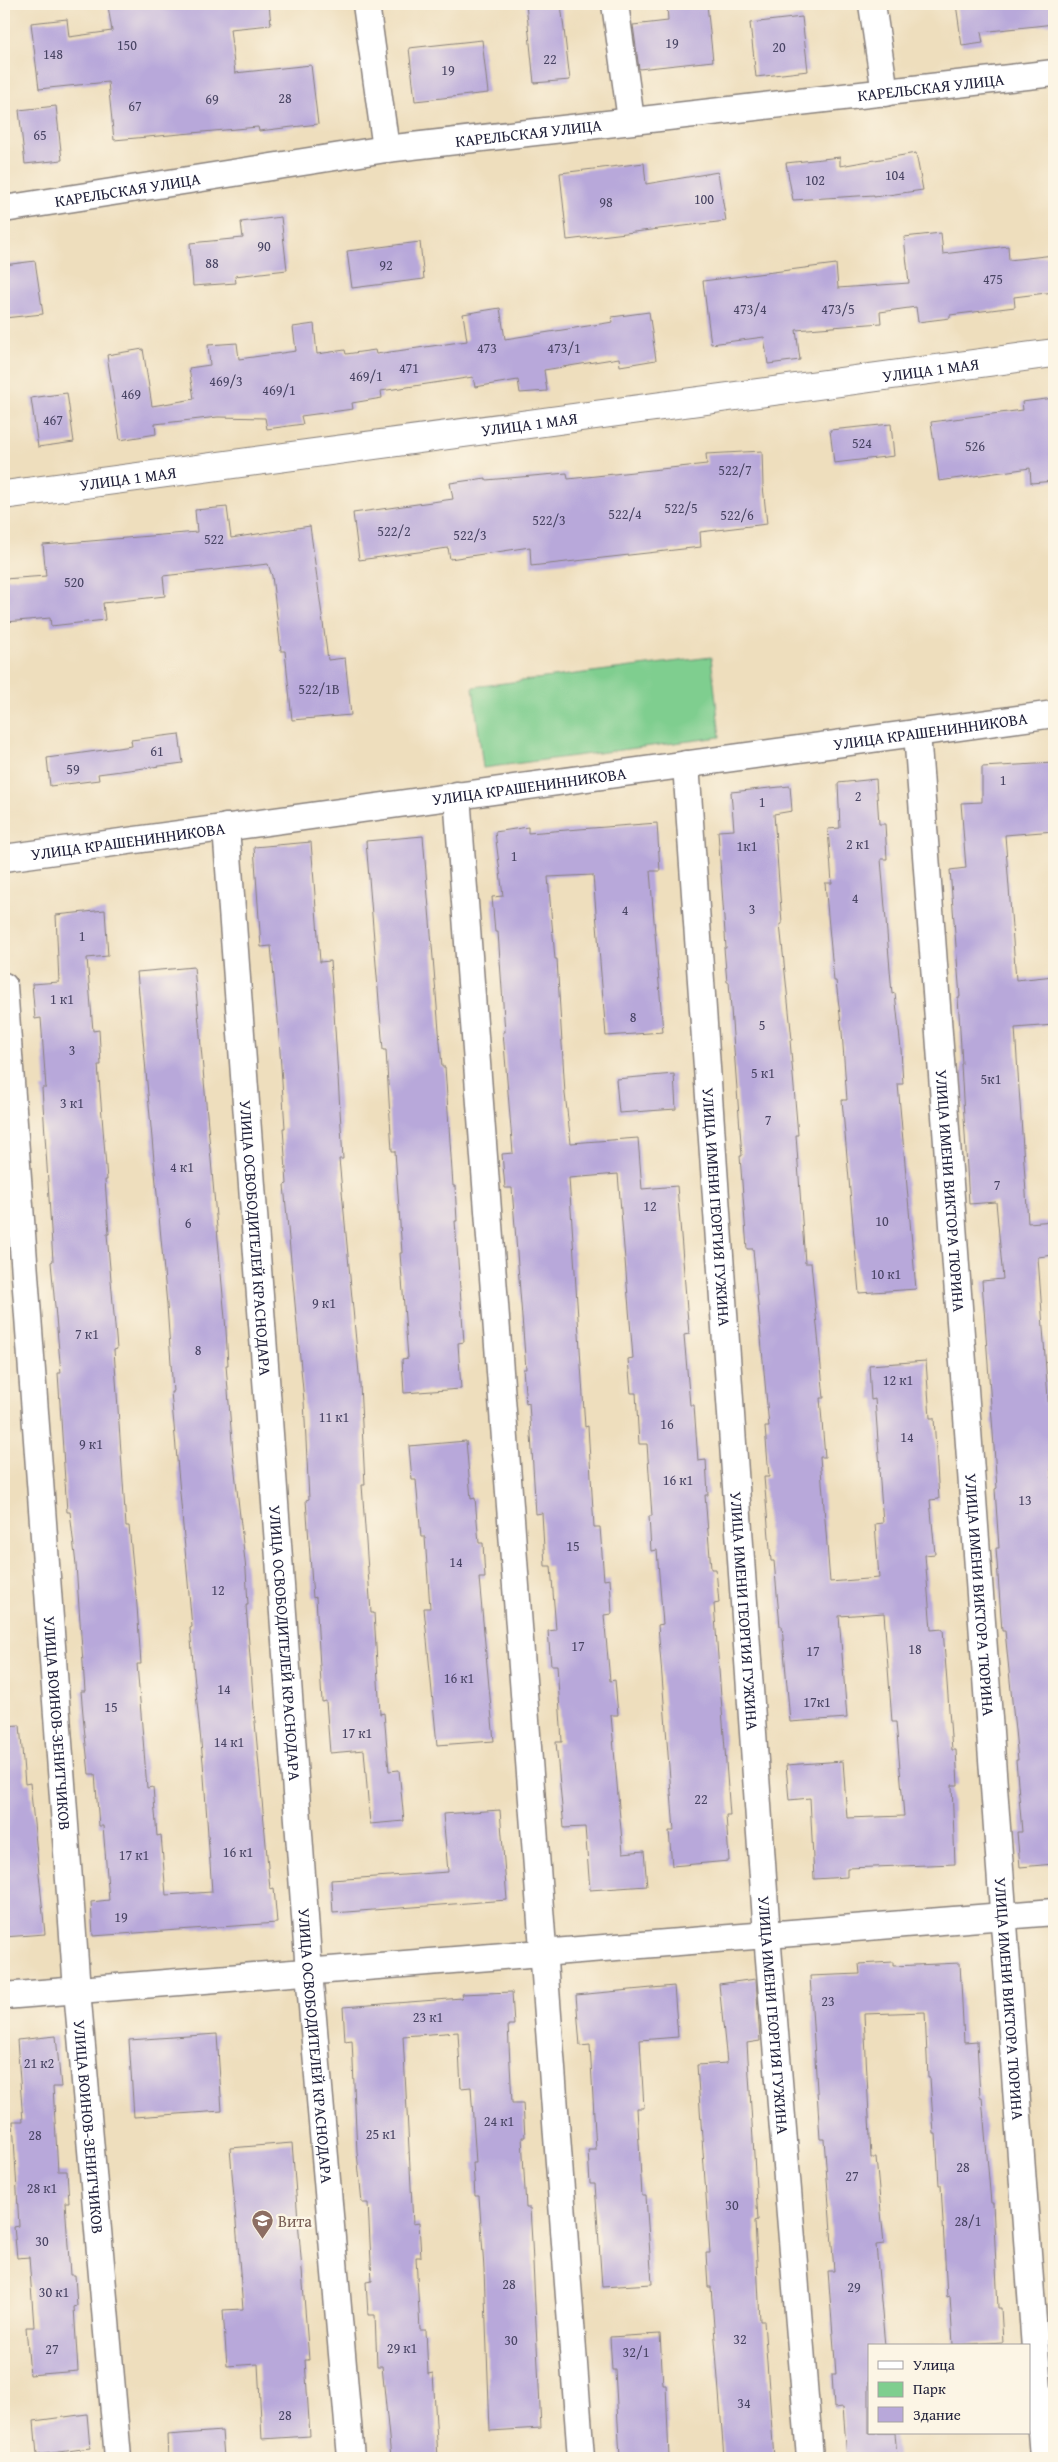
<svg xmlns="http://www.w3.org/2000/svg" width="1058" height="2462" viewBox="0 0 1058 2462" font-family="'Gentium Book Plus',serif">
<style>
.green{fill:#7fce8f;stroke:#507865}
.building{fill:#b8a8da}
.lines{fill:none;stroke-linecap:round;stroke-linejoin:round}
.minor-casing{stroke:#88807c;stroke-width:29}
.tertiary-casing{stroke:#88807c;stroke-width:30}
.minor{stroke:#fff;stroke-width:26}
.tertiary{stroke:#fff;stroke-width:28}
.labels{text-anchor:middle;stroke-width:5;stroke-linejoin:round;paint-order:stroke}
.number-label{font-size:14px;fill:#484463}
.street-label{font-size:16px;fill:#22223b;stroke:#fcf5e5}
.education-label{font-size:16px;fill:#785e54;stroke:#fcf5e5;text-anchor:start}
</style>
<rect width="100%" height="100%" fill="#fcf5e5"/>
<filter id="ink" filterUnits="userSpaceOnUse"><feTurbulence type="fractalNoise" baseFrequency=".02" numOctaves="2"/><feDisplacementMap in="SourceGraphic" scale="10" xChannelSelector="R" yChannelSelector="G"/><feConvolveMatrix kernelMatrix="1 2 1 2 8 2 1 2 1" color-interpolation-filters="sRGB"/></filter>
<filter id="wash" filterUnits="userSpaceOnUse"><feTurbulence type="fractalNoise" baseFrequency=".0096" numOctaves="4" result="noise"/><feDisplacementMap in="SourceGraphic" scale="20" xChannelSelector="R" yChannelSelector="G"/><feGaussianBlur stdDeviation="1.12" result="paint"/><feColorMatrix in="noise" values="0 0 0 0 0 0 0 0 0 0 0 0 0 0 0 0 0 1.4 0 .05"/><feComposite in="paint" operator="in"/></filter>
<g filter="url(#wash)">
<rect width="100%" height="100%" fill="#eedebd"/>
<path class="green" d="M711 657 720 737 483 768 473 687Z"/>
<g id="blocks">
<path class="building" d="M122 4H269L271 25 230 29 235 73 311 65 318 124 259 131 258 127 114 140 108 82 39 89 31 23 67 19 69 37 112 31 108 6Z
M526 4H561L570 80 534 83Z
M667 4H707L713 61 639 69 633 25 668 21Z
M956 4H1054V24L981 32 983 43 962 46Z
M802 17 808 71 756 77 750 23Z
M482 40 488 93 415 101 409 48Z
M56 106 62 160 25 164 19 110Z
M916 153 923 190 874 197V195L793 200 786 163 840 157V166Z
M644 163 646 184 718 172 726 221 567 240 560 173Z
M281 217 287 270 235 276 236 283 193 286 190 243 243 238 241 222Z
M941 233 943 254 1008 246 1009 260 1054 255V292L1014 297 1015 307 950 315V318L918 322 916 307 880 312 881 323 796 330 800 360 768 364 764 337 711 344 703 281 836 264 838 288 909 283 904 237Z
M420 242 424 279 352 288 347 251Z
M35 261 43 314 4 318V265Z
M500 308 505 339 613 322 612 317 649 312 656 360 620 366 619 358 544 370 547 391 520 393 518 380 475 387 473 377 381 391 382 398 352 403 353 409 301 416 303 424 267 429 265 418 218 417 155 424 156 434 120 440 107 355 143 349 152 406 194 399 189 368 210 365 208 345 237 343 239 359 296 351 293 327 314 324 317 354 345 350 346 354 375 350 376 354 467 341 463 314Z
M67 393 74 442 38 447 31 398Z
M1054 398V481L1031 483 1030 468 939 481 931 422 1023 410 1022 402Z
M891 424 894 456 834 463 830 430Z
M762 451 763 486 767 524 700 532 701 547 531 566 530 547 450 559 448 548 359 560 353 513 453 499 450 483 486 478V480L567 473 568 479 707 464 706 454Z
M227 507 231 538 310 526 328 660 345 658 351 715 292 720 285 651H281L272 576 268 564 163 576 165 596 103 603 105 620 51 626 50 618 6 622 4 579 46 576 43 545 197 532 195 510Z
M179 734 183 763 98 774 99 780 50 786 47 758 132 746 131 740Z
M1054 763V831L1005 835 1016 980 1054 976V1025L1015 1028 1028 1223 1054 1221V1255L1038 1257 1053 1469H1051L1054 1511V1519H1052L1054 1557V1864L1020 1867 1017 1832H1022L1016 1760H1018L1005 1631H1002L996 1548H999L995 1489 997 1488 982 1281 1003 1279 996 1202 969 1204 961 1064H962L958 997H960L950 870 966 868 961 803 982 802V767Z
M876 779 879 824H885L887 859H881L892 994 895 993 901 1049 903 1084H898L916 1289 859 1293 842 1100H847L842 1032 836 981H834L825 883H832L828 829 840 828 838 783Z
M790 786 792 811 774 814 782 924H780L792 1040H790L798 1135H796L805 1263H811L824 1398H820L825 1457H820L830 1582 879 1578 875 1524 883 1523 879 1469H880L875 1399 871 1400 869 1365 926 1361 930 1418H934L939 1499 930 1500 935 1554 925 1555 931 1630 943 1629 952 1750H956L958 1785H952L955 1864 847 1868V1877L814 1879 810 1798 789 1800 786 1765 843 1761 847 1818 904 1816 896 1722H892L884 1613 839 1616 847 1718 790 1722 782 1626H780L774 1561H771L764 1477H769L765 1427H769L753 1249H747L740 1156H742L729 982H727L724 948H726L718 831 734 830 731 792Z
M657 823 660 871H650L663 1032 606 1036 593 875 548 877 555 959H557L565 1094 571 1143 638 1138 642 1189 677 1186 689 1334 684 1335 690 1405H694L698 1461 706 1460 708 1495H705L711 1569H716L719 1603 714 1604 730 1815H726L729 1861 672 1866 669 1831H674L658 1625 663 1624 657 1550 651 1551 649 1516H652L647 1444H639L636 1393H631L628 1359 633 1358 618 1174 569 1178 585 1427 588 1426 594 1527H600L604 1580 610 1579 612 1614 604 1615 610 1681 615 1680 618 1715H611L623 1853 644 1851 647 1886 590 1890 585 1827 564 1828 556 1742H562L557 1665H551L548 1631 556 1630 551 1566H545L542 1513 536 1514 529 1403 526 1404 523 1369H526L512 1188H505L502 1154 513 1153 503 1032H505L498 932H495L492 897 503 896 495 832 528 827V833Z
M423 836 442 1067H445L453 1186H455L457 1221H455L464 1342 458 1343 461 1389 404 1393 402 1359 408 1358 400 1253H402L395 1151H392L386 1050H383L366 841Z
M311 842 320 962 330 961 333 996 343 1159H339L360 1384 365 1485H362L371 1613H374L380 1714 384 1713 389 1771 399 1770 404 1821 370 1824 364 1750 330 1753 326 1701 322 1702 316 1597 313 1598 306 1500 309 1499 304 1401 284 1185 287 1184 283 1128H285L278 1021 271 946 261 947 254 847Z
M105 910 108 956 87 958 93 1031 99 1030 101 1065H98L107 1180H105L109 1234H107L117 1349 114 1350 126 1526H129L137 1606 141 1664H137L147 1788 153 1787 157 1836 161 1835 166 1895 212 1892 203 1762 194 1674 190 1628 192 1627 171 1392H173L167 1305 137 972 194 967 226 1330 228 1365H226L233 1454 246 1570 248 1605H246L255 1722 270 1889 274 1888 277 1923 93 1936 91 1902 109 1900 103 1826H99L95 1774H89L84 1726 81 1691H85L76 1565 70 1512H67L58 1373H61L51 1262 53 1261 42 1088H46L41 1018 35 1019 32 984 59 982 56 915Z
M674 1074 676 1109 619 1113 616 1079Z
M466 1441 471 1499 475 1498 479 1543H483L485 1578H479L494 1741 437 1745 424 1608H430L425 1537H421L416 1480H412L409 1446Z
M20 1725 25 1784 30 1783 45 1934 4 1937V1726Z
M500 1810 507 1900 333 1913 331 1880 448 1872 443 1814Z
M893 1962V1966L960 1963 964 2042 977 2041 980 2097H982L991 2203H993L998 2308H1001L1003 2342 953 2345 950 2296 947 2297 941 2185H939L936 2134H934L930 2078H928L925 2012 864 2014 871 2158H876L884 2244 876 2245 885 2346H869V2433H895L897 2456 847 2458 843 2407 834 2408 832 2374H836L828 2271H834L824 2139H820L810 1976 860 1974 859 1964Z
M756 1979 760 2041 747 2043 758 2220 755 2221 760 2321H764L774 2458H724L711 2287H708L706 2253H710L697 2065 727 2063 719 1984Z
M674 1986 678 2037 640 2040 644 2108H637L642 2196H646L652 2284 602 2287 595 2184H590L588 2150H596L590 2045 580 2046 576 1995Z
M512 1992 514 2025H508L512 2103H523L525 2137H522L526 2208H530L532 2242 541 2428 490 2431 484 2269 479 2196H475L473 2163H476L471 2087 461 2088 458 2032 403 2036 413 2224 419 2223 421 2257H416L420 2330H426L428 2374 433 2373 438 2458H391L382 2366H377L375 2315H368L366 2282 372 2281 368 2203H362L357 2152 352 2040 345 2041 343 2007 462 1998 461 1994Z
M217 2034 222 2111 134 2117 129 2040Z
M56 2036 61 2087H53L58 2171H67L69 2202H65L70 2275H75L77 2306 74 2307 78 2371 30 2375 26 2327H34L29 2257 17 2258 14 2227 19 2226 13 2121H23L17 2040Z
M292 2143 309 2360H305L310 2436 262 2439 258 2364 227 2366 223 2310 243 2309 230 2148Z
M660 2334 663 2385H666L669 2458H620L615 2370H612L610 2337Z
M87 2414 90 2448 37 2455 34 2421Z
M222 2431 224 2458H168L167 2435Z"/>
</g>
</g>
<g filter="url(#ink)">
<use href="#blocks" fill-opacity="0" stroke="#88807c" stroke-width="1"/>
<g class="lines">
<defs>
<g id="minor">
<path d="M366 4 386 149"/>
<path d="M615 4 631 120"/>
<path d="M872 4 885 93"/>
<path id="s1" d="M4 209 386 149 1054 73"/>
<path id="s2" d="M917 732 1043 2458"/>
<path id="s3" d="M686 764 767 1935 810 2458"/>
<path d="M457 795 581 2458"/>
<path id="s4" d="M226 827 309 1972 351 2458"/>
<path id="s5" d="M4 858 1054 714"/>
<path id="s6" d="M4 986 77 1990 118 2458"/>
<path d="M4 1996 1054 1912"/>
</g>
<g id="tertiary">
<path id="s7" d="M4 495 1054 353"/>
</g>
</defs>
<use href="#minor" class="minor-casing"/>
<use href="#tertiary" class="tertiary-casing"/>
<use href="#minor" class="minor"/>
<use href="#tertiary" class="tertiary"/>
</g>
</g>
<defs>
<symbol id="school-pin" viewBox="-11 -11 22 30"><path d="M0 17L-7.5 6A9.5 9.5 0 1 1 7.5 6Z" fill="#8d6e63" stroke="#fcf5e5"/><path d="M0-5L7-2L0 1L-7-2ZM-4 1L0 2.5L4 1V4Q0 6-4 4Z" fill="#fff"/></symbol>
</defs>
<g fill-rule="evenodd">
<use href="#school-pin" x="250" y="2208" width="25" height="34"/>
</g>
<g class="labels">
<g class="number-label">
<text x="672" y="48">19</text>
<text x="127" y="50">150</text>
<text x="779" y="52">20</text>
<text x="53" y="59">148</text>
<text x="550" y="64">22</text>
<text x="448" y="75">19</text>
<text x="285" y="103">28</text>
<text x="212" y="104">69</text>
<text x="135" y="111">67</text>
<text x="40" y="140">65</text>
<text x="895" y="180">104</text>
<text x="815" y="185">102</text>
<text x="704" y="204">100</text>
<text x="606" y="207">98</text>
<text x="264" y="251">90</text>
<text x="212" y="268">88</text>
<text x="386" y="270">92</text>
<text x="993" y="284">475</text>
<text x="750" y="314">473/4</text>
<text x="838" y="314">473/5</text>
<text x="487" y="353">473</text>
<text x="564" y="353">473/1</text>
<text x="409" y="373">471</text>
<text x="366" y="381">469/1</text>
<text x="226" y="386">469/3</text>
<text x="279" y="395">469/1</text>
<text x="131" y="399">469</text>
<text x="53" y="425">467</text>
<text x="862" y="448">524</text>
<text x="975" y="451">526</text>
<text x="735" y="475">522/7</text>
<text x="681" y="513">522/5</text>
<text x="625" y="519">522/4</text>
<text x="737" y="520">522/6</text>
<text x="549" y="525">522/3</text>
<text x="394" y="536">522/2</text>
<text x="470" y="540">522/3</text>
<text x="214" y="544">522</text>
<text x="74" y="587">520</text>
<text x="319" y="694">522/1В</text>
<text x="157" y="756">61</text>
<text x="73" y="774">59</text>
<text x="1003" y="785">1</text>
<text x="858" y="801">2</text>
<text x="762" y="807">1</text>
<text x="858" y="849">2 к1</text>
<text x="747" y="851">1к1</text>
<text x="514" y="861">1</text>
<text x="855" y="903">4</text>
<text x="752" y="914">3</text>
<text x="625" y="915">4</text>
<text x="82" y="941">1</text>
<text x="62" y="1004">1 к1</text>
<text x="633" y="1022">8</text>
<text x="762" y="1030">5</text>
<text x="72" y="1055">3</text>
<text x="763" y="1078">5 к1</text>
<text x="991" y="1084">5к1</text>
<text x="72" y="1108">3 к1</text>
<text x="768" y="1125">7</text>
<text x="182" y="1172">4 к1</text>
<text x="997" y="1190">7</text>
<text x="650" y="1211">12</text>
<text x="882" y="1226">10</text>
<text x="188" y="1228">6</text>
<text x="886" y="1279">10 к1</text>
<text x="324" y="1308">9 к1</text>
<text x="87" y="1339">7 к1</text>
<text x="198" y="1355">8</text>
<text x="898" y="1385">12 к1</text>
<text x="334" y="1422">11 к1</text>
<text x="667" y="1429">16</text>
<text x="907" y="1442">14</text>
<text x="91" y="1449">9 к1</text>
<text x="678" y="1485">16 к1</text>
<text x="1025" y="1505">13</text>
<text x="573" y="1551">15</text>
<text x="456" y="1567">14</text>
<text x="218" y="1595">12</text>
<text x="578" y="1651">17</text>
<text x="915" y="1654">18</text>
<text x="813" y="1656">17</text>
<text x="459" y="1683">16 к1</text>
<text x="224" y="1694">14</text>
<text x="817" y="1707">17к1</text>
<text x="111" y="1712">15</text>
<text x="357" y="1738">17 к1</text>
<text x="229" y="1747">14 к1</text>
<text x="701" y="1804">22</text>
<text x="238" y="1857">16 к1</text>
<text x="134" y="1860">17 к1</text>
<text x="121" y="1922">19</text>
<text x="828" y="2006">23</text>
<text x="428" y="2022">23 к1</text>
<text x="39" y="2068">21 к2</text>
<text x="499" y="2126">24 к1</text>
<text x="381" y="2139">25 к1</text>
<text x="35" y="2140">28</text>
<text x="963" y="2172">28</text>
<text x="852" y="2181">27</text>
<text x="42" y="2193">28 к1</text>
<text x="732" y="2210">30</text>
<text x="968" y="2226">28/1</text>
<text x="42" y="2246">30</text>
<text x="509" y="2289">28</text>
<text x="854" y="2292">29</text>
<text x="54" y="2297">30 к1</text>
<text x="740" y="2344">32</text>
<text x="511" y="2345">30</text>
<text x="402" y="2353">29 к1</text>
<text x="52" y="2354">27</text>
<text x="636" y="2357">32/1</text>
<text x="744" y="2408">34</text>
<text x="285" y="2420">28</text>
</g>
<g class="street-label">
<text dy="6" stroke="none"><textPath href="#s1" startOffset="935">КАРЕЛЬСКАЯ УЛИЦА</textPath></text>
<text dy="6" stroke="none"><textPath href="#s1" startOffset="530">КАРЕЛЬСКАЯ УЛИЦА</textPath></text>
<text dy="6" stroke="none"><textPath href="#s1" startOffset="125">КАРЕЛЬСКАЯ УЛИЦА</textPath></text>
<text dy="6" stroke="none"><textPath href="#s7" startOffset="935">УЛИЦА 1 МАЯ</textPath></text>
<text dy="6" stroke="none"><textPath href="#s7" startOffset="530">УЛИЦА 1 МАЯ</textPath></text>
<text dy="6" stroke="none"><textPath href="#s7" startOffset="125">УЛИЦА 1 МАЯ</textPath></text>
<text dy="6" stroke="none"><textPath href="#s5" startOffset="935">УЛИЦА КРАШЕНИННИКОВА</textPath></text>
<text dy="6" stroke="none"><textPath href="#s5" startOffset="530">УЛИЦА КРАШЕНИННИКОВА</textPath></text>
<text dy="6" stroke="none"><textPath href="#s5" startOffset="125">УЛИЦА КРАШЕНИННИКОВА</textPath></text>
<text dy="6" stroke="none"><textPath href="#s2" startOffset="460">УЛИЦА ИМЕНИ ВИКТОРА ТЮРИНА</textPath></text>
<text dy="6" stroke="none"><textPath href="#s3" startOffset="444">УЛИЦА ИМЕНИ ГЕОРГИЯ ГУЖИНА</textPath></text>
<text dy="6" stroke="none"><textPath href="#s4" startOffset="412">УЛИЦА ОСВОБОДИТЕЛЕЙ КРАСНОДАРА</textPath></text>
<text dy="6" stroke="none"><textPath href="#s2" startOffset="865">УЛИЦА ИМЕНИ ВИКТОРА ТЮРИНА</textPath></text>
<text dy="6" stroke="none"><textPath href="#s3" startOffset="849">УЛИЦА ИМЕНИ ГЕОРГИЯ ГУЖИНА</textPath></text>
<text dy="6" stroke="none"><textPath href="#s4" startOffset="818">УЛИЦА ОСВОБОДИТЕЛЕЙ КРАСНОДАРА</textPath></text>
<text dy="6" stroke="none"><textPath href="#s6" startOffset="739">УЛИЦА ВОИНОВ-ЗЕНИТЧИКОВ</textPath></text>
<text dy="6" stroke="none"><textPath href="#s2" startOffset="1270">УЛИЦА ИМЕНИ ВИКТОРА ТЮРИНА</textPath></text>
<text dy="6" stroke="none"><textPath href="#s3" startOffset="1254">УЛИЦА ИМЕНИ ГЕОРГИЯ ГУЖИНА</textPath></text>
<text dy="6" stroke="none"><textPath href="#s4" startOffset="1222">УЛИЦА ОСВОБОДИТЕЛЕЙ КРАСНОДАРА</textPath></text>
<text dy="6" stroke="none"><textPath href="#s6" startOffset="1144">УЛИЦА ВОИНОВ-ЗЕНИТЧИКОВ</textPath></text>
</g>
<g class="education-label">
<text x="278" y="2227">Вита</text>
</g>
</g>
<rect width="1058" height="2462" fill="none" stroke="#fcf5e5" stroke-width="20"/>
<rect x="868" y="2344" width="162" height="90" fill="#fcf5e5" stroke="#a5a1a1"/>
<rect x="878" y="2361" width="25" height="8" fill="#ffffff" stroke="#a5a1a1"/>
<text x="913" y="2370" font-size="15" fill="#22223b">Улица</text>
<rect x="878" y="2382" width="25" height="15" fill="#7fce8f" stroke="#a5a1a1"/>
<text x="913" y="2394" font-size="15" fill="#22223b">Парк</text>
<rect x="878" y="2407" width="25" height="15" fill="#b8a8da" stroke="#a5a1a1"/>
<text x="913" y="2420" font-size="15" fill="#22223b">Здание</text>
</svg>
